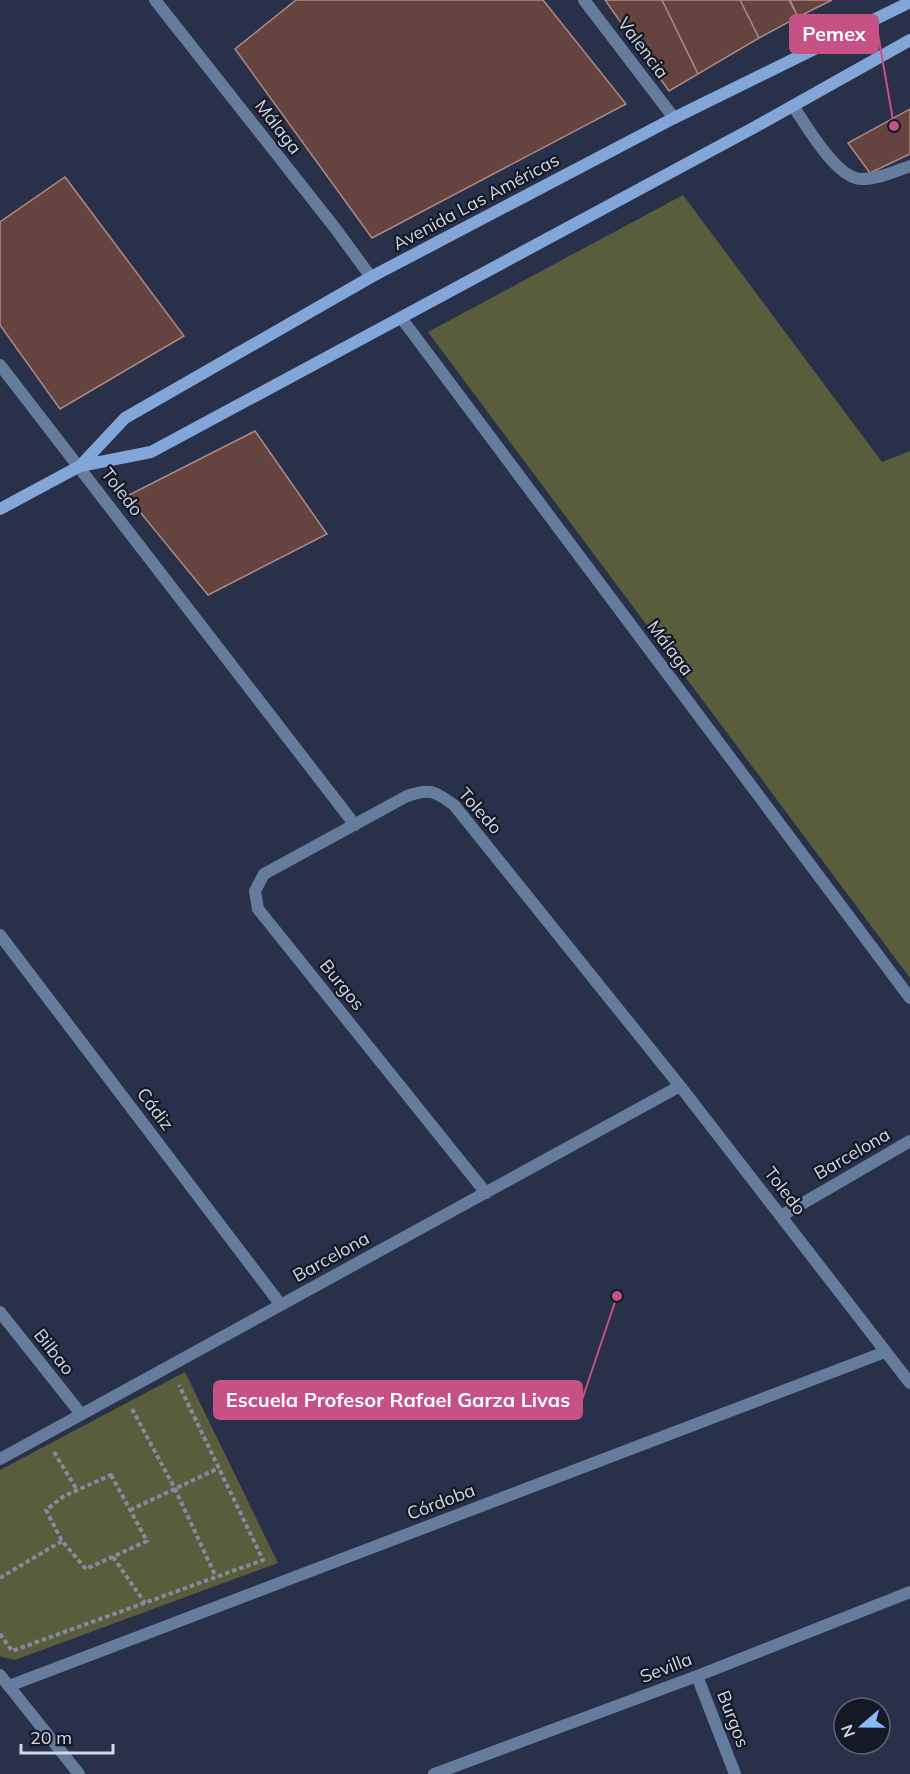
<svg xmlns="http://www.w3.org/2000/svg" width="910" height="1774" viewBox="0 0 910 1774" font-family="Mulish,sans-serif">
<style>
.green{fill:#595d3b}
.building{fill:#65433e;stroke:#b08983;stroke-width:1.5}
.lines{fill:none;stroke-linecap:round;stroke-linejoin:round}
.path{stroke:#848aa0;stroke-width:4;stroke-dasharray:4.5 3;stroke-linecap:butt}
.lane{stroke:#667c9c;stroke-width:12}
.street{stroke:#667c9c;stroke-width:12}
.secondary{stroke:#83a6d9;stroke-width:12}
.labels{text-anchor:middle;stroke-width:4.5;stroke-linejoin:round;paint-order:stroke}
.street-label{font-size:18px;fill:#d1d7e8;stroke:#151925}
.leader{fill:none;stroke:#c65185;stroke-width:2}
.callout-dot{fill:#c65185;stroke:#151925;stroke-width:2}
.callout{fill:#c65185;stroke:#c65185;stroke-width:2}
.callout-label{font-size:20px;text-anchor:middle;font-weight:bold;fill:#fff}
</style>
<rect width="100%" height="100%" fill="#28304a"/>
<path class="green" d="M683 195 882 462 910 451V978L428 332Z
M185 1372 278 1563 15 1660 2 1657 0 1655V1470Z"/>
<path class="building" d="M296 0H543L626 104 372 238 235 49Z
M605 0H662L698 74 669 91Z
M662 0H740L759 38 698 74Z
M740 0H789L798 17 759 38Z
M790 0H832L798 17Z
M910 109V154L870 173 848 143Z
M65 177 184 336 60 409 0 325V222Z
M255 431 327 534 208 595 127 496Z"/>
<g class="lines">
<path class="path" d="M132 1409 175 1489 216 1577
M54 1452 77 1490
M111 1475 147 1541 86 1569 62 1541 46 1510 64 1496Z
M130 1510 219 1468
M113 1557 145 1603
M0 1578 62 1541
M0 1634 12 1651 263 1560 179 1385"/>
<path class="lane" d="M793 106C806 125 836 178 861 179 878 179 894 172 910 166"/>
<path class="street" d="M155 0 335 228 371 277
M584 0 674 118
M402 319 910 998
M0 365 355 825
M0 935 281 1305
M486 1193 258 909 255 891 264 874 407 796C430 788 435 791 454 805L680 1086 910 1383
M781 1216 910 1141
M0 1312 81 1414
M0 1459 680 1086
M0 1675 79 1774
M697 1676 735 1774
M9 1686 885 1352
M434 1774 697 1676 910 1592"/>
<path class="secondary" d="M80 466 125 418 371 277 674 118 910 2
M0 509 80 466 151 452 755 127 910 40"/>
</g>
<g class="labels">
<g class="street-label">
<text transform="translate(643 48) rotate(53)" y="6">Valencia</text>
<text transform="translate(278 127) rotate(52)" y="6">Málaga</text>
<text transform="translate(476 202) rotate(-28)" y="6">Avenida Las Américas</text>
<text transform="translate(122 492) rotate(52)" y="6">Toledo</text>
<text transform="translate(670 648) rotate(53)" y="6">Málaga</text>
<text transform="translate(480 811) rotate(48)" y="6">Toledo</text>
<text transform="translate(342 985) rotate(51)" y="6">Burgos</text>
<text transform="translate(155 1109) rotate(53)" y="6">Cádiz</text>
<text transform="translate(852 1154) rotate(-30)" y="6">Barcelona</text>
<text transform="translate(785 1191) rotate(52)" y="6">Toledo</text>
<text transform="translate(331 1257) rotate(-29)" y="6">Barcelona</text>
<text transform="translate(54 1352) rotate(52)" y="6">Bilbao</text>
<text transform="translate(441 1502) rotate(-21)" y="6">Córdoba</text>
<text transform="translate(666 1668) rotate(-21)" y="6">Sevilla</text>
<text transform="translate(733 1719) rotate(69)" y="6">Burgos</text>
</g>
</g>
<path class="leader" d="M894 126L878 34M617 1296L582 1400"/>
<g class="callout-dot">
<circle cx="894" cy="126" r="6"/>
<circle cx="617" cy="1296" r="6"/>
</g>
<g class="callout">
<rect x="790" y="15" width="88" height="38" rx="6"/>
<rect x="214" y="1381" width="368" height="38" rx="6"/>
</g>
<g class="callout-label">
<text x="834" y="41">Pemex</text>
<text x="398" y="1407">Escuela Profesor Rafael Garza Livas</text>
</g>
<g transform="translate(862 1726) rotate(250)"><circle r="28" fill="#151925" stroke="#606573" stroke-width="1.5"/>
<path d="M0-4.5L10 22L0 15L-10 22Z" fill="#8abafc"/>
<text y="-9" font-size="16" font-weight="bold" text-anchor="middle" fill="#d1d7e8">N</text>
</g>
<path d="M21 1744v9h92v-9" fill="none" stroke="#d1d7e8" stroke-width="3"/>
<text x="30" y="1744" font-size="18" fill="#d1d7e8" stroke="#151925" stroke-width="4.5" paint-order="stroke">20 m</text>
</svg>
